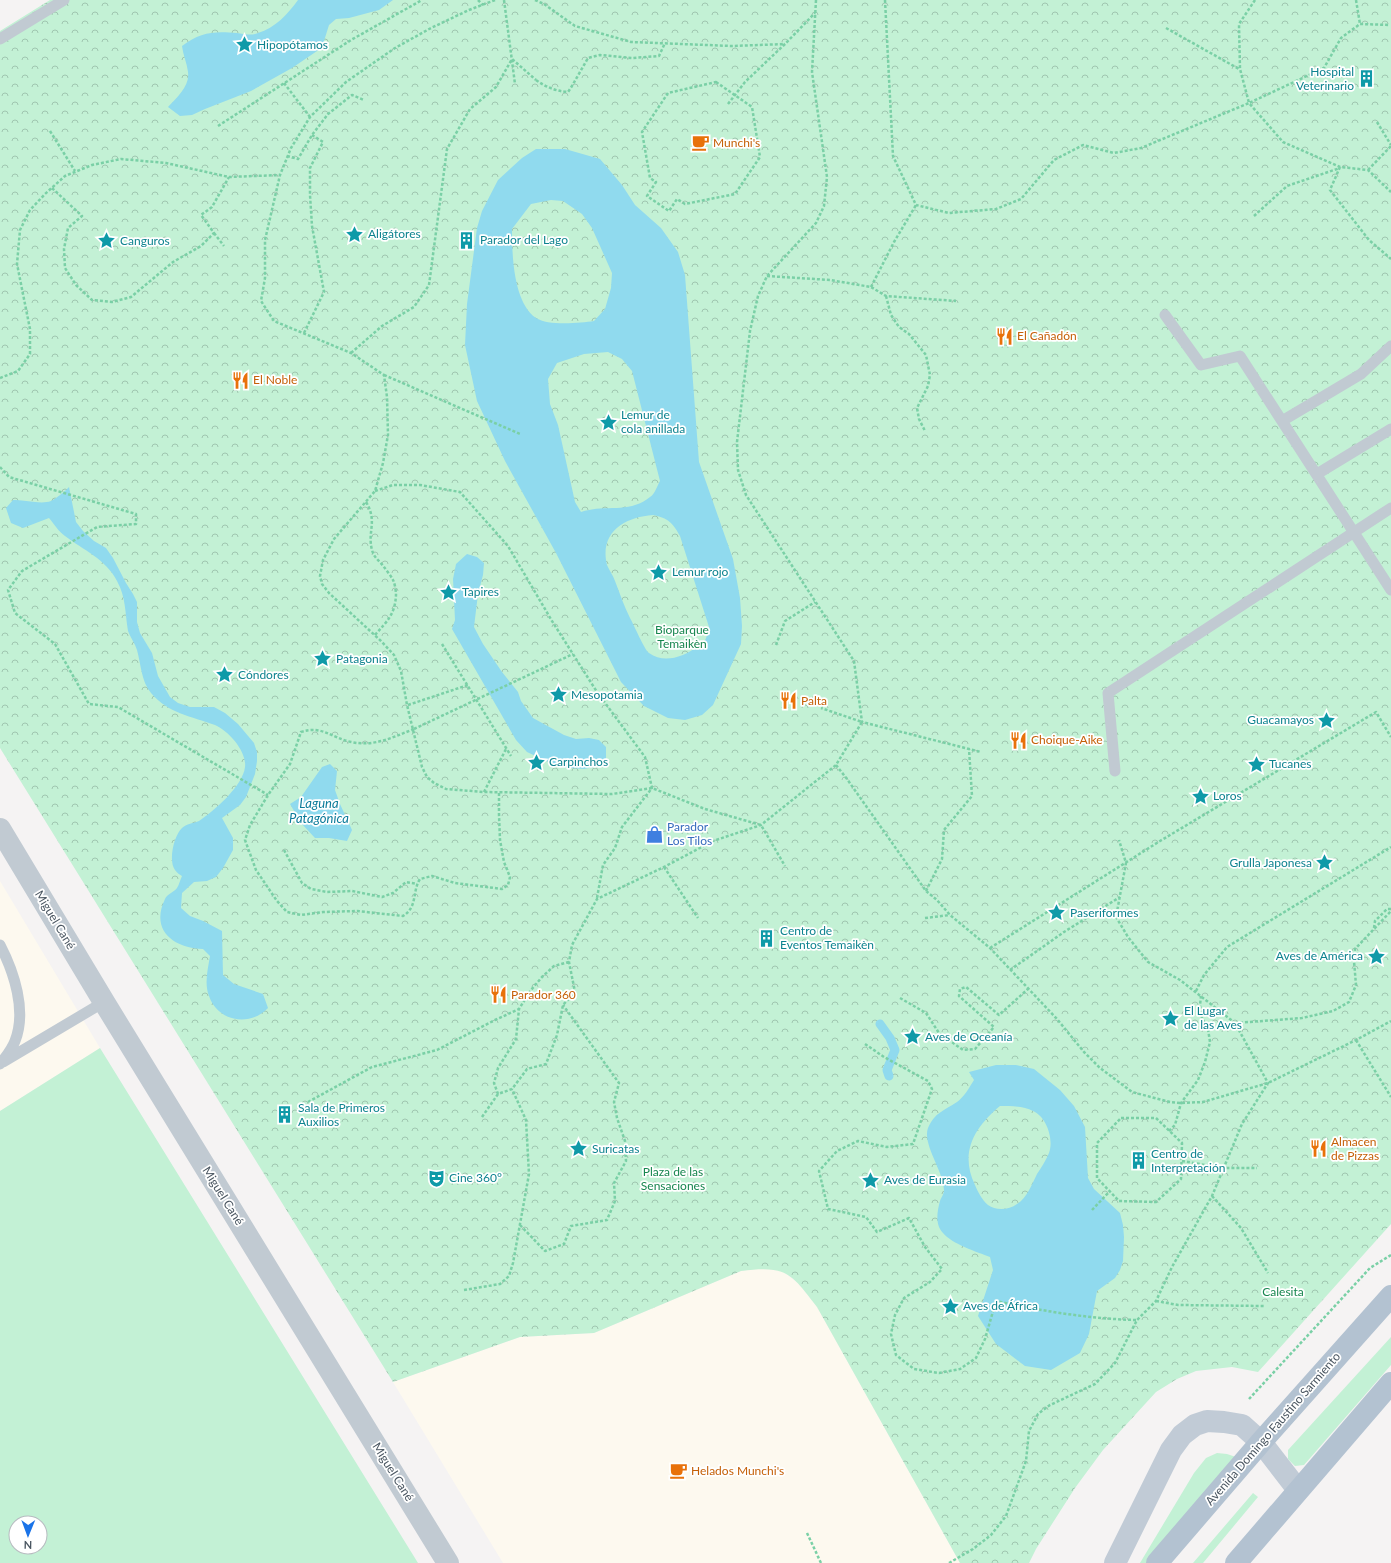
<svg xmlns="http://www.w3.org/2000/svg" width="1391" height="1563" viewBox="0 0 1391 1563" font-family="Lato,sans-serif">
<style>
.commercial{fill:#fdf9ef}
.grass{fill:#c3f1d5;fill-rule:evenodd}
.park{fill:url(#park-crowns)}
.water{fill:#90daee;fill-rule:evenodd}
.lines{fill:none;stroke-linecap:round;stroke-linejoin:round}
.stream{stroke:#90daee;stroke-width:9}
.path{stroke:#7ad0a6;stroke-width:2.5;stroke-dasharray:3 2;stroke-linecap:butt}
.service{stroke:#c1cad2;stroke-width:11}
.minor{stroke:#c1cad2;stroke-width:22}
.secondary{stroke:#c1cbd6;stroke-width:22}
.primary{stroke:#b3c2d1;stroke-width:22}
.path-bridge{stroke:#7ad0a6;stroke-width:2.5;stroke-dasharray:3 2;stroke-linecap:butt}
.labels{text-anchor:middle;stroke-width:3.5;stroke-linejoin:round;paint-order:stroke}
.culture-label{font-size:12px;fill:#0d838f;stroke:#fff;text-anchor:start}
.food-label{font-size:12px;fill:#c56008;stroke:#fff;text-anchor:start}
.park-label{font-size:12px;fill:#17864f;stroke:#fff}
.shop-label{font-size:12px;fill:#366cbe;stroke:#fff;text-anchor:start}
.street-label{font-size:12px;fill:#4a5661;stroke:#fff}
.water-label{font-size:13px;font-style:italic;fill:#0c7c9b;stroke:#fff}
</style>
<defs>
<pattern id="park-crowns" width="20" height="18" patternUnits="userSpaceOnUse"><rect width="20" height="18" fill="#c3f1d5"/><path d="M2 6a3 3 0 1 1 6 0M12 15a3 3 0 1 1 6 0" fill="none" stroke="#a0c6b0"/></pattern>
</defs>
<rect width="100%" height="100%" fill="#f5f3f3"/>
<path class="commercial" d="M0 881 100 1048 0 1111Z
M761 1268 781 1270 798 1283 817 1307 960 1563H503L393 1382 520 1337 594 1333 741 1271Z"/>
<path class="grass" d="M100 1048 418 1563H0V1111ZM16 1523H40V1547H16Z
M1391 1337V1365L1304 1465 1295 1466 1288 1459V1450Z
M1217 1453 1227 1454 1236 1457 1152 1563H1140L1194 1473 1206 1458Z
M1253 1493 1258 1497 1203 1563H1193Z"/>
<path class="park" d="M50 0H1391V1224L1258 1372 1232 1367 1196 1371 1177 1379 1156 1392 1103 1450 1075 1488 1036 1549 1029 1563H960L817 1307C791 1273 786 1265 741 1271L594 1333 520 1337 393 1382 0 748V31Z"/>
<path class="water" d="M298 0H393L379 10 349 18 336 19 329 25 324 41 320 49 292 68 251 91 205 109 192 115 180 116 168 107C177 97 190 86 188 72 187 63 183 55 182 46 200 32 214 31 237 33 244 34 251 36 258 33 275 28 288 14 298 0Z
M536 149H565L600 159 622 185 635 205 661 228 678 252 685 275 699 462 733 559 740 598 742 626 741 644 713 705 702 715 685 720 668 718 644 706 621 682 556 553 505 461 477 401 465 345 467 304 477 228 482 211 498 180 522 158ZM551 200 563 201 582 214 592 228 612 273 611 288 605 309 594 321C580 323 548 326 536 318 513 302 512 254 512 229L531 204ZM608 352 622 359 632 371 660 481C657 486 655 494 650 497 630 514 604 504 581 512L575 502 558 425 550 404 548 379 557 363 584 354ZM653 515C668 518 673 523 680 536L709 627C708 631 707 638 704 642 703 644 699 646 697 647 683 657 664 664 649 653 644 649 634 625 630 618 624 606 620 594 615 581 613 575 609 570 607 565 599 532 625 517 653 515Z
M69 487 76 522 83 531 94 541 106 548 113 558 126 583 133 594 137 602V622L140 633 152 653 158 676 170 697 178 703 190 707H214L225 713 238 724 254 743 257 752V761L255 774 246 797 240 805 222 818 233 838V850L223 868 216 877 207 881 194 882 182 893 181 908 190 916 203 921 222 931 223 975 234 984 263 994 268 1008C250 1027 218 1022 209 996 204 983 208 969 210 956L203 949C173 948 150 930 165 899 167 894 174 892 177 888 179 885 180 880 182 876 180 875 177 873 175 870 168 861 174 835 182 828 186 824 194 823 199 821 214 811 243 786 245 767 247 752 229 731 215 725 191 716 169 714 151 693 141 681 141 664 137 650 135 643 130 637 128 631 125 613 126 597 117 581 106 559 83 550 65 536 59 532 54 524 49 518L23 528 11 523 6 508 13 500C24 499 40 505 51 501 57 498 64 492 69 487Z
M467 554 477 557 484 563 483 575 478 594 474 627 483 644 502 672 518 692 521 701 533 718 564 735 576 739 589 738 599 740 606 747V759L599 766 584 769 559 767 527 752 516 740 452 629 455 620 453 579 456 564Z
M330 764 337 771 335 790 340 804 352 830 347 841 329 838H315L301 823 290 804 301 797 322 767Z
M996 1065H1016L1034 1069 1060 1090 1074 1106 1085 1127 1088 1178 1094 1189 1120 1213 1123 1225 1124 1237 1123 1261 1120 1270 1115 1278 1097 1291 1089 1334 1080 1353 1051 1370 1025 1366 996 1344 978 1316 993 1270 990 1257C977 1252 952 1244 943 1233 935 1225 937 1212 940 1201 941 1198 944 1194 944 1190 944 1172 922 1144 928 1128 935 1112 944 1111 957 1102 964 1097 969 1088 974 1080L969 1072ZM1000 1106C1011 1106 1024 1106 1033 1111 1047 1117 1054 1140 1049 1153 1046 1160 1041 1168 1037 1174 1032 1184 1027 1198 1017 1204 1009 1210 996 1211 988 1205 982 1200 978 1192 975 1185 959 1152 975 1127 1000 1106Z"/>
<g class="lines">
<path class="stream" d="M880 1024 890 1038 895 1050 887 1070 889 1076"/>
<path class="path" d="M478 0 483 5
M495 0 469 10 431 28 395 48 346 82 310 117 291 148 280 175 265 240V278L261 301 274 321 351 353 384 375 387 397 388 435 383 463 375 491 334 539 323 560 320 576 322 584 329 593 381 641 394 655 401 671 407 705 422 767 427 777 434 783 446 789 484 792 612 794 652 788 705 809 761 825 785 866
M504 0 515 84
M535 0 544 4 575 26 631 42 732 46 785 44
M816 0 812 72 827 177 824 206 816 223 767 276 758 296 750 331 737 442 738 470 746 495 854 661 862 722 981 752
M885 0 893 156 916 205 949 213 996 209 1021 199 1054 160 1083 145 1114 153 1141 148 1249 103 1283 142 1340 167 1368 170 1391 192
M1255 0 1239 24 1240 69 1249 103 1324 68 1341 38 1360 24 1390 25
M1356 0 1360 24
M1166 28 1239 69
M536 80C546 87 555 91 568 92L572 86 588 58 600 55 632 58 659 56 665 43
M284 83 310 117
M728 104 745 82 785 44 815 13
M1377 122 1391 145
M218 126 351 40 422 0
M50 131 75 171
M287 156 298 159 312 135 328 114 352 95 364 100
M1340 167 1330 190 1369 240 1391 259
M1368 170 1391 146
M52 188 82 216 68 228 64 249 65 268 76 285 92 300 112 302 131 297 173 262 201 246 214 233 201 215 212 207 229 177
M1254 216 1287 186 1340 168
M214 233 224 246
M767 276 830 280 871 287 886 296 956 301
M871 287 894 242 916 205
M886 296 891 315 899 327 909 334 926 355 930 375 928 386 917 408 919 419 925 431
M304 333 324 292 312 226 310 195V168L323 142 312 135
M351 353 382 326 414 307 429 285
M384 375 520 434
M0 378 18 371 30 354V329L17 264 20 230 30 210 45 194 65 176 92 165 121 159 166 163 229 177 280 175
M0 467 9 477 136 514V524L97 527 22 571 8 590 15 613 55 644 89 704 118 707 268 795
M375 491 393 485H420L460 492 508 546 552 621 597 692 645 757 652 788 622 827 615 848 603 865 597 898
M366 502C378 522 367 531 372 550 374 558 380 561 384 567 387 571 391 576 393 580 395 584 396 591 396 595 395 615 387 621 375 635
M442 644 511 756
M776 645 785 621 815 602
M408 705 468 685
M414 729C393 737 375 747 351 742 332 738 322 725 301 732L290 764 268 795 250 825 245 840 256 870 277 901 287 912 301 915 323 912 357 911 403 916C418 907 412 891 420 879L432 876 455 883 502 889 508 885 510 877 504 862 500 840 499 815V793
M836 765 847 779 926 891 937 900 950 915 990 948 1057 1019 1084 1052 1100 1068 1132 1092 1170 1102 1181 1103 1203 1102 1268 1083 1356 1040 1391 1021
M484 792 506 749
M284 850 302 883 311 889 327 892 352 891 382 897 393 893 406 882 417 884
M664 867 698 918
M926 891 942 859 944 830 972 796 969 749
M925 918 950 915
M1374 928 1375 921 1387 909H1391
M990 948 1160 841 1376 712 1391 737
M569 962 554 966 542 977 531 990 519 1009 516 1039 498 1068 494 1083 498 1094 512 1089 527 1069 546 1064 557 1035 563 1005 575 992 569 962 572 945 597 899 664 867 713 841 761 825 836 765 862 722 821 708
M1010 970 1064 932 1120 897
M1196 991 1204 975 1227 947 1391 847
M900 998 926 1013 939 1033 963 1050 975 1049 994 1027 959 996 960 989 966 987 999 1015 1028 989
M1235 1023 1302 1018 1333 1011 1349 1002 1356 985 1354 961 1355 949 1391 911
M1356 1040 1391 1097
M865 1044 884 1057 928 1081 932 1089 913 1144 887 1147 858 1141 837 1151 819 1171 828 1209 866 1217 877 1232 909 1218 925 1247 942 1269 930 1282 904 1298 895 1315 891 1334 896 1355 914 1369 939 1373 960 1369 976 1358 985 1339 996 1301C1042 1311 1090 1319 1137 1320
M308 1102 372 1067 437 1050 495 1020 519 1009
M482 1117 498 1094
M1121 1118H1156L1182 1143 1181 1179 1156 1202 1119 1201 1097 1178V1143Z
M1169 1131 1175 1125 1181 1103 1198 1080 1205 1062 1210 1042 1208 1029 1202 1018 1200 1005 1201 996
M1182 1161 1223 1168H1257
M1212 1196 1241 1228 1268 1273
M1092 1210 1110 1191
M520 1225 545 1251 564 1244 571 1226 607 1220 615 1201 614 1183 626 1161 625 1141 617 1118 614 1102 619 1083 563 1005
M464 1290 500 1284 509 1276 513 1263 529 1174 526 1120 512 1089
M1156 1301 1178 1305 1264 1306
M1249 1399 1370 1268 1391 1255
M807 1533 821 1563
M949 1563 973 1549 991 1535 1006 1516 1026 1461 1029 1431 1038 1414 1050 1405 1095 1384 1115 1363 1137 1320 1156 1301 1172 1267 1212 1196 1242 1124 1268 1083 1235 1023 1180 980 1148 962 1128 937 1116 917 1126 863 1119 840"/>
<path class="service" d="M0 39 64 0
M1165 315 1201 365 1240 356 1391 590
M1282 421 1361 374 1391 346
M1317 474 1391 429
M1115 771 1108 693 1391 508
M0 945C14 972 27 1011 15 1041 12 1049 5 1058 0 1064
M3 1062 104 1002"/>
<path class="minor" d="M0 829 104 1002 448 1563"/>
<path class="secondary" d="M1115 1563 1171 1450 1182 1435 1195 1425 1207 1421 1224 1422 1242 1425 1261 1442 1298 1490"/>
<path class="primary" d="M1157 1563 1261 1442 1391 1296
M1236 1563 1391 1383"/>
<path class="path-bridge" d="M716 82 752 107 760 157 735 194 685 204 677 199 669 211 647 196 656 182 650 178 642 132 668 93Z
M429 285 447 149 470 109 496 87 512 59 536 80
M414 729 573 654"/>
</g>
<defs>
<symbol id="sight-bare" viewBox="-9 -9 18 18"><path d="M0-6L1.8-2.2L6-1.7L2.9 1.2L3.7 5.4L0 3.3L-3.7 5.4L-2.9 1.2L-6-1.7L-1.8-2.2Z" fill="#0f9aa8" stroke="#fff" stroke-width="2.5" paint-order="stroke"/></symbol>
<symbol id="building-bare" viewBox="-9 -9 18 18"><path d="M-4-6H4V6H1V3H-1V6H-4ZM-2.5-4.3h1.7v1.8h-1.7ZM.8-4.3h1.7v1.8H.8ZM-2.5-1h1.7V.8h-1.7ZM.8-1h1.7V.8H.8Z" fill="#0f9aa8" stroke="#fff" stroke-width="2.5" paint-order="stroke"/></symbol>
<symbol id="cafe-bare" viewBox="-9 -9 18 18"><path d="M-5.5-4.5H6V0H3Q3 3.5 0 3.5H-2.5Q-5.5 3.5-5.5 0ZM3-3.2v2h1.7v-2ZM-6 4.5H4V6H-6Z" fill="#e8710a" stroke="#fff" stroke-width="2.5" paint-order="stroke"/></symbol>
<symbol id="restaurant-bare" viewBox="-9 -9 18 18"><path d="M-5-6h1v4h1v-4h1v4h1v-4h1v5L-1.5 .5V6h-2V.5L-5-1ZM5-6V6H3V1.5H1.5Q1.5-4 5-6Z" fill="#e8710a" stroke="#fff" stroke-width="2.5" paint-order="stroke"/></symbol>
<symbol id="shop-bare" viewBox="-9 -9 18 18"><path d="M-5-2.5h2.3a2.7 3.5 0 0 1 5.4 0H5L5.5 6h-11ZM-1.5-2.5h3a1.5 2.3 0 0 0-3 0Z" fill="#3f7fe0" stroke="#fff" stroke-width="2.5" paint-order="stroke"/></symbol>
<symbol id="theatre-bare" viewBox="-9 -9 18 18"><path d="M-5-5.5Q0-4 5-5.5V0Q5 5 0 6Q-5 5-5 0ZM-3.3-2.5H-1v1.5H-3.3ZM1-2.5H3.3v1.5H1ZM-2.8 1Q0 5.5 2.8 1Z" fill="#0f9aa8" stroke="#fff" stroke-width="2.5" paint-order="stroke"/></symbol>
</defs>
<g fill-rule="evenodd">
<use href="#sight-bare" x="232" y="32" width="25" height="25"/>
<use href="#building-bare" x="1354" y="66" width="25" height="25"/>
<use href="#cafe-bare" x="688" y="130" width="25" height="25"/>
<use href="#sight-bare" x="342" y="222" width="25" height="25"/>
<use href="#building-bare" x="454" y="228" width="25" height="25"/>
<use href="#sight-bare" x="94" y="228" width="25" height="25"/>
<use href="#restaurant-bare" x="992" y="324" width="25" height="25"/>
<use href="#restaurant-bare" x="228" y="368" width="25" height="25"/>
<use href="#sight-bare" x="596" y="410" width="25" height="25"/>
<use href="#sight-bare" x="646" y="560" width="25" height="25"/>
<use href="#sight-bare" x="436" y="580" width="25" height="25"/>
<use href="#sight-bare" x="310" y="646" width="25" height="25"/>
<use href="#sight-bare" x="212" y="662" width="25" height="25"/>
<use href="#sight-bare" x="546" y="682" width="25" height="25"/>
<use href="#restaurant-bare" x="776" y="688" width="25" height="25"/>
<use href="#sight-bare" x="1314" y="708" width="25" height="25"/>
<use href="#restaurant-bare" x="1006" y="728" width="25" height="25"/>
<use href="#sight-bare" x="524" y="750" width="25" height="25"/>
<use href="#sight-bare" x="1244" y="752" width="25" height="25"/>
<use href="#sight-bare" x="1188" y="784" width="25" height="25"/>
<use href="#shop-bare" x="642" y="822" width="25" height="25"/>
<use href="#sight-bare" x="1312" y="850" width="25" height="25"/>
<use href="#sight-bare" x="1044" y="900" width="25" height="25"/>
<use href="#building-bare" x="754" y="926" width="25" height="25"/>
<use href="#sight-bare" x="1364" y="944" width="25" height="25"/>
<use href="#restaurant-bare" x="486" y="982" width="25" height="25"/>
<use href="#sight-bare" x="1158" y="1006" width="25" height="25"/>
<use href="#sight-bare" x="900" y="1024" width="25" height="25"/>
<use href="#building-bare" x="272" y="1102" width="25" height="25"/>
<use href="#sight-bare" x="566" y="1136" width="25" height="25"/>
<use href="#restaurant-bare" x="1306" y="1136" width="25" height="25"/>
<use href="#building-bare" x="1126" y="1148" width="25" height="25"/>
<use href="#theatre-bare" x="424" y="1166" width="25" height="25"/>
<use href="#sight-bare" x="858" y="1168" width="25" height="25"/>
<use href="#sight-bare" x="938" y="1294" width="25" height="25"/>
<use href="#cafe-bare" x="666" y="1458" width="25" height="25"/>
</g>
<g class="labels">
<g class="culture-label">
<text x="257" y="49">Hipopótamos</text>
<text x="1354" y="76" text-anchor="end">Hospital<tspan x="1354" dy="14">Veterinario</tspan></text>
<text x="368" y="238">Aligátores</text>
<text x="480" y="244">Parador del Lago</text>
<text x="120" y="245">Canguros</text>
<text x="621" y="419">Lemur de<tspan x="621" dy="14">cola anillada</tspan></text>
<text x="672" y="576">Lemur rojo</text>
<text x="462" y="596">Tapires</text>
<text x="336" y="663">Patagonia</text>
<text x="238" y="679">Cóndores</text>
<text x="571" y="699">Mesopotamia</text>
<text x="1314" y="724" text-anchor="end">Guacamayos</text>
<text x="549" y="766">Carpinchos</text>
<text x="1269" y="768">Tucanes</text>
<text x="1213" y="800">Loros</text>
<text x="1312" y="867" text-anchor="end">Grulla Japonesa</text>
<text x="1070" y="917">Paseriformes</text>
<text x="780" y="935">Centro de<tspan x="780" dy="14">Eventos Temaikèn</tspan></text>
<text x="1363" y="960" text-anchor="end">Aves de América</text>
<text x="1184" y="1015">El Lugar<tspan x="1184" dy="14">de las Aves</tspan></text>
<text x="925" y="1041">Aves de Oceanía</text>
<text x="298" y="1112">Sala de Primeros<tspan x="298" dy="14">Auxilios</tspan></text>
<text x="592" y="1153">Suricatas</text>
<text x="1151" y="1158">Centro de<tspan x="1151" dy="14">Interpretación</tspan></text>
<text x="449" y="1182">Cine 360°</text>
<text x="884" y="1184">Aves de Eurasia</text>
<text x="963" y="1310">Aves de África</text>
</g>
<g class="food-label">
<text x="713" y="147">Munchi's</text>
<text x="1017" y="340">El Cañadón</text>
<text x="253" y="384">El Noble</text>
<text x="801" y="705">Palta</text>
<text x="1031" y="744">Choique-Aike</text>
<text x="511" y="999">Parador 360</text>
<text x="1331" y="1146">Almacen<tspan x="1331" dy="14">de Pizzas</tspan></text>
<text x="691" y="1475">Helados Munchi's</text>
</g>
<g class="park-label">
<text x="682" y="634">Bioparque<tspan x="682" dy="14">Temaikèn</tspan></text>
<text x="673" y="1176">Plaza de las<tspan x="673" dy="14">Sensaciones</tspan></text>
<text x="1283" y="1296">Calesita</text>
</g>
<g class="shop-label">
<text x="667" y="831">Parador<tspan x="667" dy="14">Los Tilos</tspan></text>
</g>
<g class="street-label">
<text transform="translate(55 920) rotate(59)" y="4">Miguel Cané</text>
<text transform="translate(223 1196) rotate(58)" y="4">Miguel Cané</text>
<text transform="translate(1273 1429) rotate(-49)" y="4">Avenida Domingo Faustino Sarmiento</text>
<text transform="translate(393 1472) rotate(58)" y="4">Miguel Cané</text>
</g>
<g class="water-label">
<text x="319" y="808">Laguna<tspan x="319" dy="15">Patagónica</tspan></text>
</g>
</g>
<g transform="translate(28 1535) rotate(181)"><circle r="19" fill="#ffffff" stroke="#b7bbc0"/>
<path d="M0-3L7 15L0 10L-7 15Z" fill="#1a73e8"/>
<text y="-6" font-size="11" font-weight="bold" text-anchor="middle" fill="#4a5661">N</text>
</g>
</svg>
